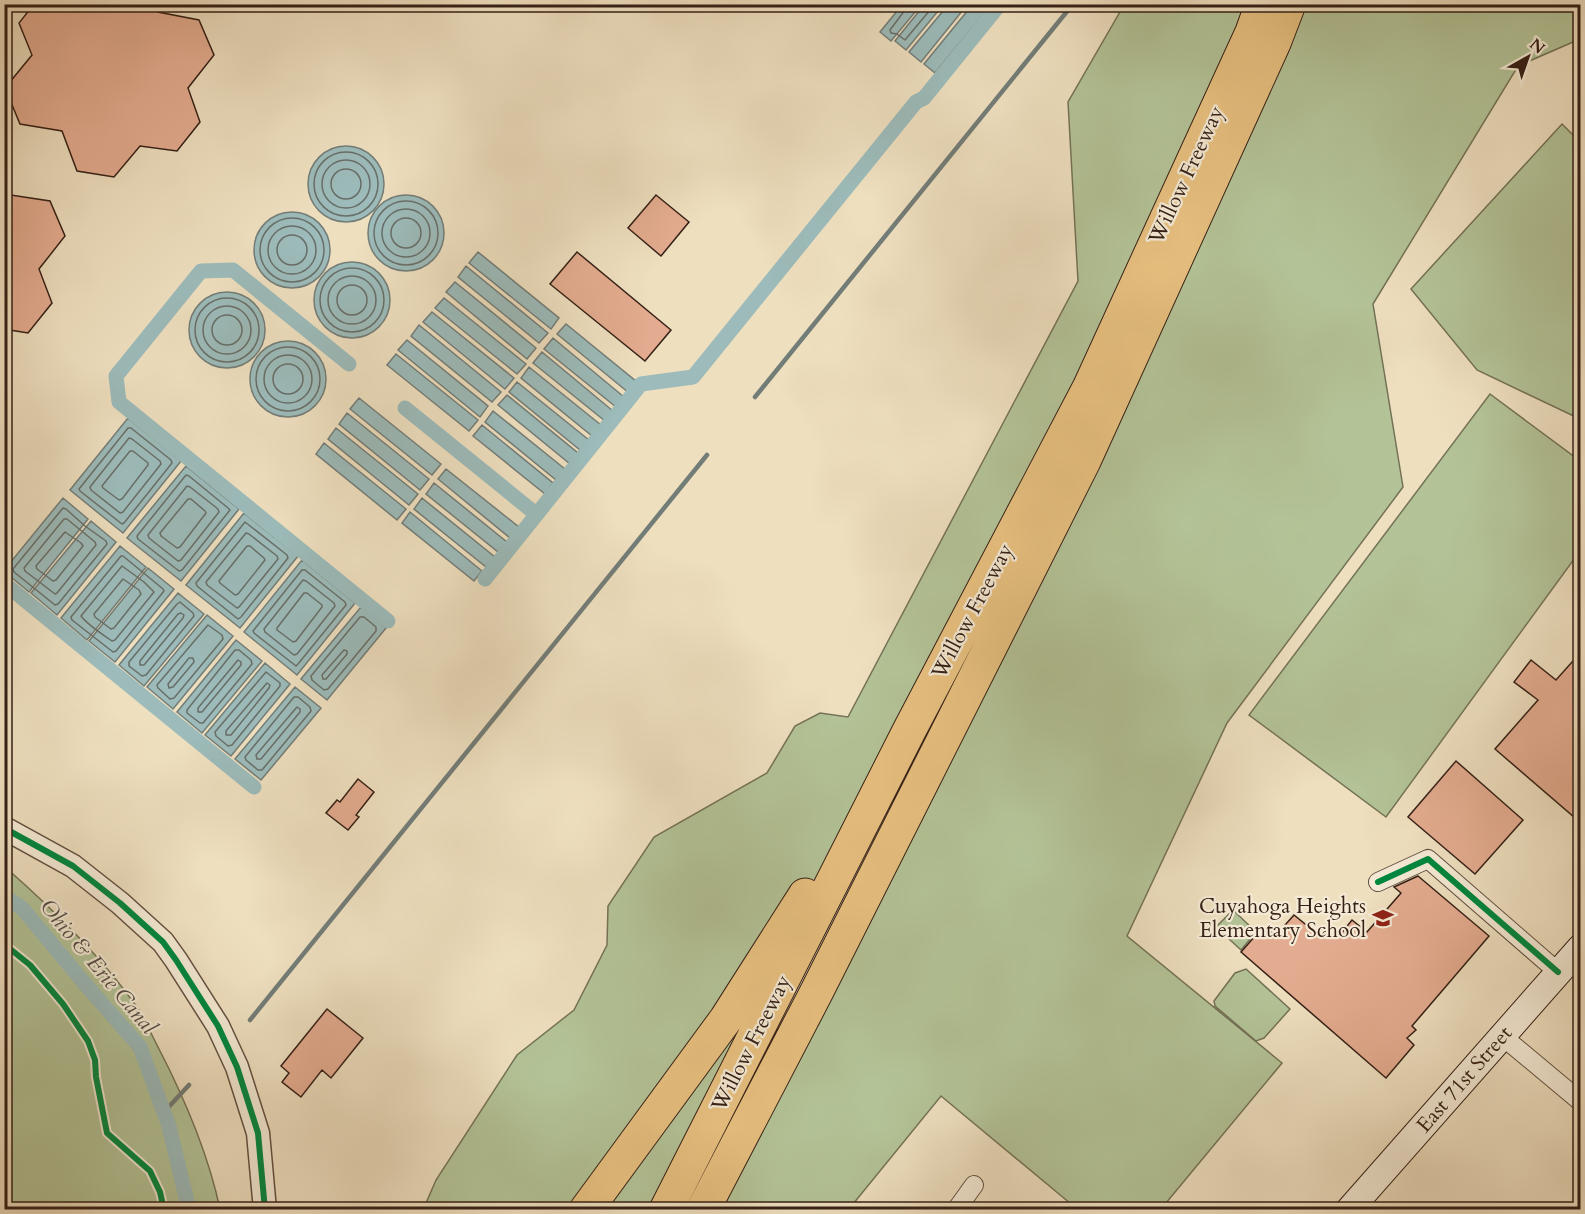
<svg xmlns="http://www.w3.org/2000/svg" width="1585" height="1214" viewBox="0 0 1585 1214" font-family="Cardo,serif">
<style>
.green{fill:#b3c397;stroke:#747256;stroke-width:1.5}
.water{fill:#9cbbba;stroke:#737d78;stroke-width:1.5}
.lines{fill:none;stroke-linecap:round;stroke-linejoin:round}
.shore{stroke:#686e68;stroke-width:1.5}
.stream{stroke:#737d78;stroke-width:4.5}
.canal{stroke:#9cbbba;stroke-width:15}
.building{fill:#e3ab8f;stroke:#352016;stroke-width:1.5}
.minor-casing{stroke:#635040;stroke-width:20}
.tertiary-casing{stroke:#635040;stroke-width:25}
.secondary-casing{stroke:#352016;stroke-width:28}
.motorway-casing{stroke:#352016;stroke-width:35}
.minor{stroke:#f4ead5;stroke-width:18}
.tertiary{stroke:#f4ead5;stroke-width:22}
.secondary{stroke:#f4ead5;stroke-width:26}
.motorway{stroke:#e7c080;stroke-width:33}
.cycleway-casing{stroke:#f4ead5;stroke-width:10}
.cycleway{stroke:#00873e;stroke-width:6}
.labels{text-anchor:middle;stroke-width:4.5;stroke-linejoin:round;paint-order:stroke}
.street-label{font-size:21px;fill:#352016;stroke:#f4ead5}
.poi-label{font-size:21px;fill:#352016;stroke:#f4ead5;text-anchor:end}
.water-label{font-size:22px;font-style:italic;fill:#544e47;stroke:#f4ead5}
</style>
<rect width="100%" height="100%" fill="#eedfbf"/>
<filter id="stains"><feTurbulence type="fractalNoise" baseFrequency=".00333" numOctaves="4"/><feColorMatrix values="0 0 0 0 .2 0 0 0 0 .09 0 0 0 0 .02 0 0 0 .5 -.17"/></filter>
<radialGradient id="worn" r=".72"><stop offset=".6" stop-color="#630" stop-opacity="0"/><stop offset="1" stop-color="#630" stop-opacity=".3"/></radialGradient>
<path class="green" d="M1124 5H1262L666 1209 423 1210 436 1180 517 1055 574 1010 607 945 608 906 654 837 767 773 795 726 820 713 848 717 1078 281 1068 102Z
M1289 5H1580V39L1518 66 1373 304 1403 487 1227 723 1127 936 1282 1063 1161 1209H1067L1071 1204 941 1096 849 1209 722 1210Z
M1562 124 1580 142V419L1477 370 1411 289Z
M1490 394 1580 461V551L1386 817 1249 715Z
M5 867C53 909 100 955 137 1007 145 1019 151 1034 158 1047 185 1099 208 1153 220 1209H5Z
M1233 910 1256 932 1241 950 1216 927Z
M1246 969 1290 1009 1264 1038 1256 1041 1215 1006 1214 1001 1235 973Z"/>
<path class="water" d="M973 4 991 5 935 73 924 64Z
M902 5H921L891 41 880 32Z
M924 5H943L906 50 895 41Z
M948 5H967L921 62 909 52Z
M308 184a38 38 0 1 1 76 0a38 38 0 1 1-76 0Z
M368 233a38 38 0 1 1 76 0a38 38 0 1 1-76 0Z
M254 250a38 38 0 1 1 76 0a38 38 0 1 1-76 0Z
M478 252 559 318 551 329 469 263Z
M314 300a38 38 0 1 1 76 0a38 38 0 1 1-76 0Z
M466 266 548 333 539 343 458 277Z
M455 282 536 348 527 359 446 292Z
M189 330a38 38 0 1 1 76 0a38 38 0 1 1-76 0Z
M444 298 526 364 517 374 435 308Z
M432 312 514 378 505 389 423 322Z
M566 324 637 382 629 393 557 334Z
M419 325 501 392 492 402 411 336Z
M553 338 624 397 616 407 544 349Z
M407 340 488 406 480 417 398 350Z
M250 379a38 38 0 1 1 76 0a38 38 0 1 1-76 0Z
M542 352 613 411 605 421 533 363Z
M396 354 478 420 469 431 387 365Z
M529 367 601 425 592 436 521 378Z
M517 382 589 440 580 450 509 392Z
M507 395 578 453 570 464 498 405Z
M359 398 441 464 432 475 350 409Z
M493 411 565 469 556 480 485 422Z
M347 413 429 479 420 490 339 424Z
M128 418 181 461 123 533 70 490Z
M482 425 553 483 545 494 473 436Z
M336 428 418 494 409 505 328 439Z
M324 443 406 509 397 520 316 454Z
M186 466 239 509 181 581 127 538Z
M446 469 519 527 510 538 438 479Z
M434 483 507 542 498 552 426 494Z
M63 498 88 519 29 592 5 572V569Z
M422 498 495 557 486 567 414 509Z
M410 512 482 571 474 581 402 523Z
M244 513 298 556 240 628 186 585Z
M91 521 116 542 57 615 31 593Z
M120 546 146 567 87 640 61 618Z
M302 560 355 603 297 675 244 632Z
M148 568 174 589 115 662 89 641Z
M178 593 204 614 144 686 119 665Z
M361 607 386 628 327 700 301 679Z
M207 615 233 636 173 709 147 687Z
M236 640 262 661 202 733 177 712Z
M265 663 290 684 231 756 205 735Z
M295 687 321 708 261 780 235 759Z"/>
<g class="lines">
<path class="shore" d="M906 4 905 10 890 30 891 33 897 34 905 40 935 4
M314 184a32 32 0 1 1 64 0a32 32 0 1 1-64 0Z
M322 184a24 24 0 1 1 48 0a24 24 0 1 1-48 0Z
M331 184a15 15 0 1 1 30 0a15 15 0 1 1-30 0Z
M374 233a32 32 0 1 1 64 0a32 32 0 1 1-64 0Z
M382 233a24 24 0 1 1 48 0a24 24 0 1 1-48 0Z
M391 233a15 15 0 1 1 30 0a15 15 0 1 1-30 0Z
M260 250a32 32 0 1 1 64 0a32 32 0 1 1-64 0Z
M268 250a24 24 0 1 1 48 0a24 24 0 1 1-48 0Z
M277 250a15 15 0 1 1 30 0a15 15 0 1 1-30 0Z
M320 300a32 32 0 1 1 64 0a32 32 0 1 1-64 0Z
M328 300a24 24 0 1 1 48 0a24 24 0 1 1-48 0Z
M337 300a15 15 0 1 1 30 0a15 15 0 1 1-30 0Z
M195 330a32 32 0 1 1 64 0a32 32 0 1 1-64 0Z
M203 330a24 24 0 1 1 48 0a24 24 0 1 1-48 0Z
M212 330a15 15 0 1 1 30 0a15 15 0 1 1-30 0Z
M256 379a32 32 0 1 1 64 0a32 32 0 1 1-64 0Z
M264 379a24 24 0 1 1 48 0a24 24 0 1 1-48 0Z
M273 379a15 15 0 1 1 30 0a15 15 0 1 1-30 0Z
M128 428H131L171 460 172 463 124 523 122 524 80 491 79 489Z
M129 438 132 439 160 461 161 464 123 512 120 513 91 490 90 487Z
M130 451H133L148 463V465L122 499 119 500 103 488 102 486Z
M186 475 189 476 228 508 230 510 182 570 179 571 138 539 137 536Z
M187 486 190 487 218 509 219 512 181 560 178 561 149 538 148 535Z
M188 499H191L205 511 206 513 180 547 177 548 161 536 160 533Z
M63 508 66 509 85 526 106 541 107 544 58 604 55 605 14 572 13 569Z
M64 519H67L95 542 96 545 57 593 55 594 25 571 24 568Z
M245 522 287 555 288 558 241 617 238 619 197 586 196 583Z
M65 532 81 543 83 546 56 580 53 581 37 569 36 566Z
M246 533 249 534 277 556 278 559 239 607 237 608 207 585 206 582Z
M247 546H250L264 558 265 560 238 594 235 595 220 583 219 581Z
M121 556H123L163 589 164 591 116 651 113 652 72 620 71 617Z
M122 566 144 582 154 592 115 640 112 641C103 635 87 624 81 616Z
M302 570H305L345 602 346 605 298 664 296 666 254 633 253 631Z
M123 579 139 590 141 594 114 628 111 629 95 617 94 614Z
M303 580 306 581 334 603 335 606 297 654 294 655 265 632 264 629Z
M304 593H307L322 605V607L296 641 293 642 277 630V628Z
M180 602 193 613 194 616 146 675 142 676 129 666V662L177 604Z
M181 613 184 615 183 618 144 665H140V661L178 614Z
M360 617H364L376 627V631L328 689 324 690 312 680 311 676Z
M208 625 222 635 223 639 174 698 170 699 158 688 157 685Z
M235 650H239L251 660 252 664 203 723H200L187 713V710Z
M344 650 347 651V654L326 679H323L322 675Z
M189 658H193L194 662 173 687 169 688 168 684Z
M238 660 241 662V665L202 712H198V708Z
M266 672 280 683V686L232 745 228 746 216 736 215 732Z
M267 683 270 685 269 688 231 735H226V731Z
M294 697H298L310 707 311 711 262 770H258L246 760 245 757Z
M297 707 300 709V712L261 759H257L256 755Z"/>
<path class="stream" d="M755 397 1073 4
M250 1020 707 455
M164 1112 189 1085"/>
<path class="canal" d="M349 364 233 270 201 271 116 376 119 402 388 621
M405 408 536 514
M485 579 641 384 693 377 916 102 924 98 1000 4
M4 583 254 787
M4 896 22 908 85 984 140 1047 169 1126 189 1210"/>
</g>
<path class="building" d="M34 4H155L158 12 199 20 214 55 188 88 200 122 177 151 140 146 114 177 77 171 62 131 20 124 5 88 32 55 19 23Z
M4 194 50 201 65 236 39 269 52 303 28 333 4 329Z
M656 195 689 222 661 256 628 228Z
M577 252 671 330 645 361 550 284Z
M1581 652V823L1495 749 1538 700 1514 682 1531 660 1556 680Z
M1456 761 1523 820 1475 874 1408 817Z
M358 779 374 792 356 815 359 817 348 830 326 813 337 800 340 802Z
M1418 876 1489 936 1412 1026 1416 1030 1407 1038 1414 1045 1386 1078 1241 952 1256 935 1259 938 1267 929 1276 935 1294 915 1321 937 1328 927 1340 935 1352 920 1367 932 1401 893 1394 887Z
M327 1009 363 1038 331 1078 322 1070 301 1097 282 1082 289 1073 281 1066Z"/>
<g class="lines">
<defs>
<path id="minor" d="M1378 882 1428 859 1558 972
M1502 1036 1580 1101
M956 1210 974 1185"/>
<path id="tertiary" d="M4 828 73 866 120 903 163 942 176 960 218 1026 237 1067 258 1133 265 1210"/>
<path id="secondary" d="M1349 1210 1580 948"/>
<path id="motorway" d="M586 1210 726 1019 805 895
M666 1210 910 729 1089 388 1252 32 1262 4
M703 1210 817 991 1084 461 1274 43 1289 4"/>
</defs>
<use href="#minor" class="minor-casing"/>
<use href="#tertiary" class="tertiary-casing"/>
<use href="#secondary" class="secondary-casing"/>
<use href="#motorway" class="motorway-casing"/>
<use href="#minor" class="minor"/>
<use href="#tertiary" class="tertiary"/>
<use href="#secondary" class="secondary"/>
<use href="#motorway" class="motorway"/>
<defs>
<path id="cycleway" d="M4 828 73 866 120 903 163 942 176 960 218 1026 237 1067 258 1133 265 1210
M1378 882 1428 859 1558 972
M4 944 30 965 63 1004 88 1041 95 1060 96 1077 107 1133 150 1171 160 1192 164 1210"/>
</defs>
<use href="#cycleway" class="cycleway-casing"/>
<use href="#cycleway" class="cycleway"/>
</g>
<defs>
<symbol id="school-bare" viewBox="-9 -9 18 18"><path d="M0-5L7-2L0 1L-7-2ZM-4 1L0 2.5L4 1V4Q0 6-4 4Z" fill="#8f2418" stroke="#f4ead5" stroke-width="2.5" paint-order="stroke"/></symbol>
</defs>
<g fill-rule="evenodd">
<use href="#school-bare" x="1368" y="903" width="30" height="30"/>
</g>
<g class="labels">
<g class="street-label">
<text transform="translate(1186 175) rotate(-65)" y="7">Willow Freeway</text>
<text transform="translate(972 611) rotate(-62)" y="7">Willow Freeway</text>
<text transform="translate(751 1043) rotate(-63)" y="7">Willow Freeway</text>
<text transform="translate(1464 1079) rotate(-49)" y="7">East 71st Street</text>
</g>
<g class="poi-label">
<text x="1366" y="913">Cuyahoga Heights<tspan x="1366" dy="24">Elementary School</tspan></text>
</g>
<g class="water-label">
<text transform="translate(99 966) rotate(50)" y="8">Ohio &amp; Erie Canal</text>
</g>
</g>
<rect width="1585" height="1214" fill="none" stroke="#eedfbf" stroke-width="24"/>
<rect x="6" y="6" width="1573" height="1202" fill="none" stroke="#352016" stroke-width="3"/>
<rect x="12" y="12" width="1561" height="1190" fill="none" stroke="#352016" stroke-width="1.5"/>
<g transform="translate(1528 57) rotate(40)" stroke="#f4ead5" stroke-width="4.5" paint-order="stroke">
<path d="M0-4.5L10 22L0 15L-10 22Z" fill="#352016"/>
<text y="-9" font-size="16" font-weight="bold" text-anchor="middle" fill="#352016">N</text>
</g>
<rect width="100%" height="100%" filter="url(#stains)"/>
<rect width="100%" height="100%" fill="url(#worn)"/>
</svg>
